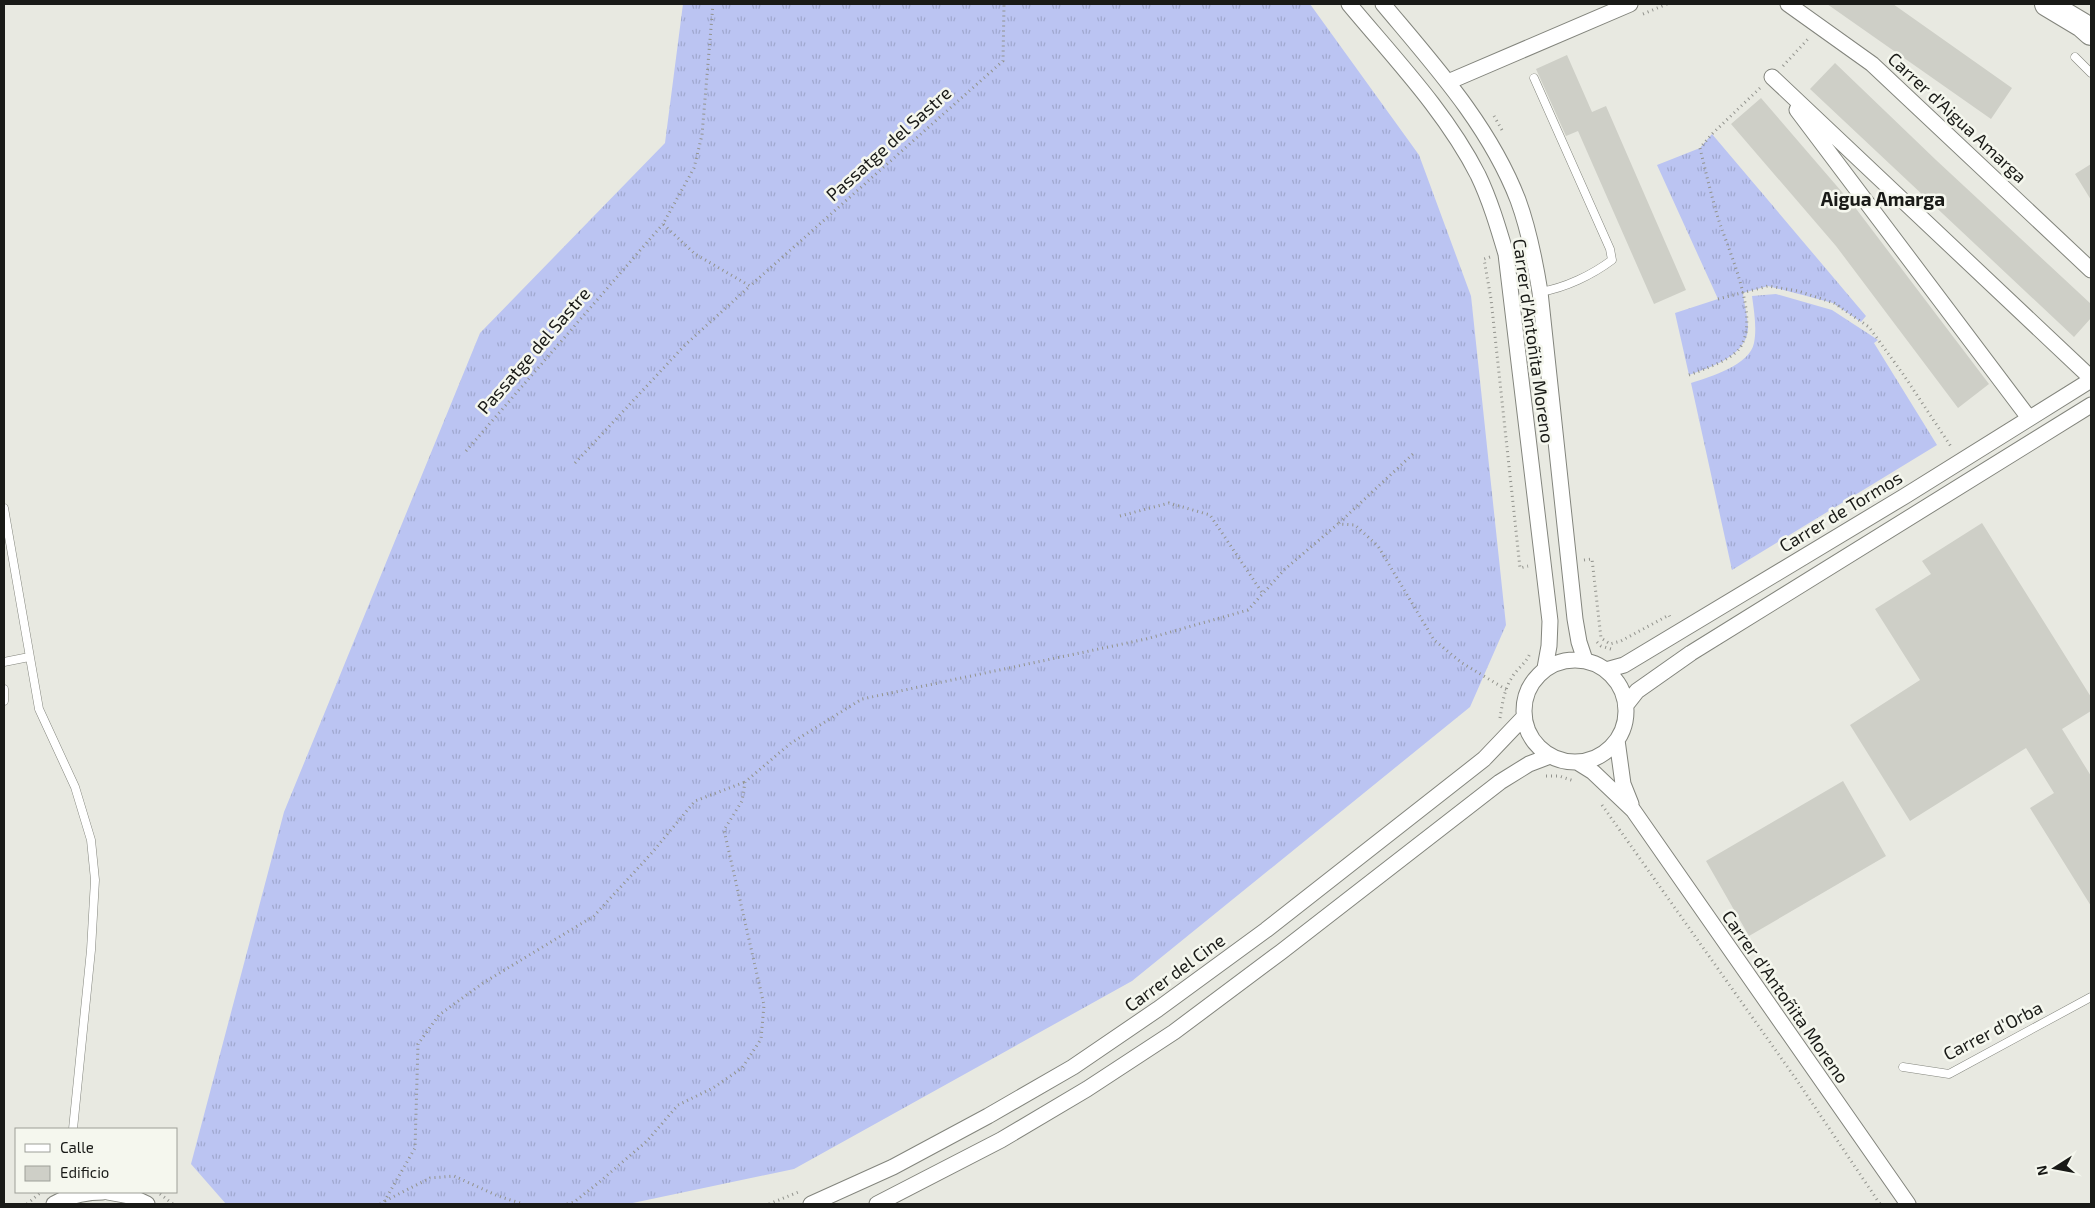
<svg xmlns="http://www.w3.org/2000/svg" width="2095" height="1208" viewBox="0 0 2095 1208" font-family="'Exo 2',sans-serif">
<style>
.grass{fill:url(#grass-tufts)}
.building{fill:#cecfc7}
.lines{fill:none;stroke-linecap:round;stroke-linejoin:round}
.service-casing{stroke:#83857d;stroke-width:9}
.minor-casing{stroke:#83857d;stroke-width:17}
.trunk-casing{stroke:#83857d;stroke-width:26}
.path{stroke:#92938d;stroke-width:3;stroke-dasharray:1 4;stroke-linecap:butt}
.service{stroke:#fff;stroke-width:8}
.minor{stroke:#fff;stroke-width:15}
.trunk{stroke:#fff;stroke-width:24}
.labels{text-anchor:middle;stroke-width:5;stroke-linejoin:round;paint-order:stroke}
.street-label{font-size:18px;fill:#191a17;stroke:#f5f7ee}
.neighbourhood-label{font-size:19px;font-weight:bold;fill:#191a17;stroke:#f5f7ee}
</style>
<defs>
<pattern id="grass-tufts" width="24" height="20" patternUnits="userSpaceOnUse" patternTransform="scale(1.25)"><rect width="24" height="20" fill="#bbc4f2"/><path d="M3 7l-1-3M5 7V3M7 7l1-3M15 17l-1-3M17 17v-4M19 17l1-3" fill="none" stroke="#a0a8cf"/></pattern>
</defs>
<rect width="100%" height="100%" fill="#e8e9e1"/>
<path class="grass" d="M683 4H1310L1419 155 1471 296 1506 625 1470 707 1132 981 794 1169 628 1204H226L191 1164 284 812 480 333 665 143Z
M1712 134 1866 316 1861 322 1833 303 1768 286 1743 293C1744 304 1748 317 1748 329 1746 356 1711 367 1689 375L1675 313 1718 299 1657 165 1700 148Z
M1776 294 1832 310 1878 340 1874 343 1937 445 1732 570 1691 383C1710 377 1750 365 1754 343 1757 328 1754 311 1752 296Z"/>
<path class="building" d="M1827 4H1893L2012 88 1991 119Z
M1567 55 1592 112 1606 106 1686 290 1654 304 1578 131 1566 136 1536 69Z
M1835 63 1936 160 2091 304V318L2074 337 1810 89Z
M1761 98 1854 206 1989 384 1958 408 1836 246 1731 124Z
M2091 164V200L2075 174Z
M1982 523 2091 697V711L2062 729 2091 776V906L2030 808 2054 793 2026 748 1910 821 1850 725 1920 680 1875 609 1931 574 1922 561Z
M1843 781 1886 856 1749 936 1706 861Z"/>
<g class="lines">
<defs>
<path id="service" d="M2075 57 2091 73
M1534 78 1610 249 1612 260C1592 275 1565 288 1540 292
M4 508 39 709 75 787 91 840 95 880 91 950 73 1129
M4 662 29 657
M4 689V701
M1903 1067 1949 1074 2091 997"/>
<path id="minor" d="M1349 4C1394 58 1446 112 1478 175 1490 200 1498 227 1506 254L1550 621 1549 646 1545 668
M1383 4C1434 65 1489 125 1518 200 1529 230 1535 261 1540 292L1575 619 1579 642 1585 660
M1788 4 1872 64 2091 270
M1772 77 2091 378
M1448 82 1630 4
M1797 110 2029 418
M1524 711a51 51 0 1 1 102 0a51 51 0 1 1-102 0Z
M1606 670 1624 665 1905 496 2091 380
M1626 705 1637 691 1691 653 2091 405
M1617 740 1623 784 1631 804
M1577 762 1593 772 1633 810 1908 1204
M108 1192 130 1196 147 1204
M54 1204C70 1195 85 1192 103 1192
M811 1204 893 1167 988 1116 1073 1067 1158 1009 1266 930 1484 759 1524 717
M877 1204 1001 1140 1087 1089 1174 1032 1281 952 1500 782 1529 764 1550 756"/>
<path id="trunk" d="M2047 4 2082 25 2091 33"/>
</defs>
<use href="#service" class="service-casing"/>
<use href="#minor" class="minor-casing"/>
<use href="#trunk" class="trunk-casing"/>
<path class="path" d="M713 4 702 135 694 168 663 224 695 254 750 286 1003 61 1004 4
M1643 14 1667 4
M1783 66 1809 38
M1494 116 1502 130
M1490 257 1484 259 1491 299 1520 568 1528 566
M1718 299 1768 286 1798 291 1834 303 1869 327 1903 374 1952 448
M1689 375C1702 370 1731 360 1739 349 1763 318 1725 245 1716 211 1710 190 1705 169 1700 148L1712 134 1760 88
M466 451 663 224
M575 463 685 345 750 286
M1120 516 1169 503 1210 515 1263 594
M1339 523 1414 453
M1584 560 1592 559 1601 638 1610 644 1621 641 1669 615 1671 619
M1597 642 1601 646 1614 650
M1500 718C1502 706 1504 690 1511 679 1516 669 1526 664 1530 653
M1546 776H1559L1574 781
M1602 805 1796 1079 1880 1204
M160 1194 173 1204
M385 1201 430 1178 454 1176 498 1196 523 1204
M27 1204 41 1192
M380 1204 384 1202 415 1148 418 1044 439 1015 483 983 594 916 650 855 695 801 745 782
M567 1204 574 1202 597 1184 647 1141 678 1105 713 1088 742 1068 761 1039 764 1005 724 830 742 801 745 782 791 743 862 699 1146 639 1248 610 1285 569 1338 524 1355 525 1378 546 1434 640 1462 663 1507 690
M769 1204 801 1191"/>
<use href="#service" class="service"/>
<use href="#minor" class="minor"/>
<use href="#trunk" class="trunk"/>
</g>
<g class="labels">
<g class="street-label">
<text transform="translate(1957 118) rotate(43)" y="6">Carrer d'Aigua Amarga</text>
<text transform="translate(889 144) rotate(-42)" y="6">Passatge del Sastre</text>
<text transform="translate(1533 341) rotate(82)" y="6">Carrer d'Antoñita Moreno</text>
<text transform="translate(534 351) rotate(-49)" y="6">Passatge del Sastre</text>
<text transform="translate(1841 512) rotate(-31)" y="6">Carrer de Tormos</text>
<text transform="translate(1175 973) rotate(-36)" y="6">Carrer del Cine</text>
<text transform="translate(1785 997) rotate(55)" y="6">Carrer d'Antoñita Moreno</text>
<text transform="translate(1993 1031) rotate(-27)" y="6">Carrer d'Orba</text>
</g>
<g class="neighbourhood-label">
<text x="1883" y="206">Aigua Amarga</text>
</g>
</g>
<rect width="2095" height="1208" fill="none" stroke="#191a17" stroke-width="10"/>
<rect x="15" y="1128" width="162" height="65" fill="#f5f7ee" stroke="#9d9f98"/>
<rect x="25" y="1144" width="25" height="8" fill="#ffffff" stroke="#9d9f98"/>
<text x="60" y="1153" font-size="15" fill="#191a17">Calle</text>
<rect x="25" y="1166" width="25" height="15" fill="#cecfc7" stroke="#9d9f98"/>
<text x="60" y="1178" font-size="15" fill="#191a17">Edificio</text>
<g transform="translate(2055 1168) rotate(259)" stroke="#f5f7ee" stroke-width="4" paint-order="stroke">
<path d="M0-4L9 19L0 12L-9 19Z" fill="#191a17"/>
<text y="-8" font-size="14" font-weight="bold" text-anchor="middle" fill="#191a17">N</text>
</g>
</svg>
